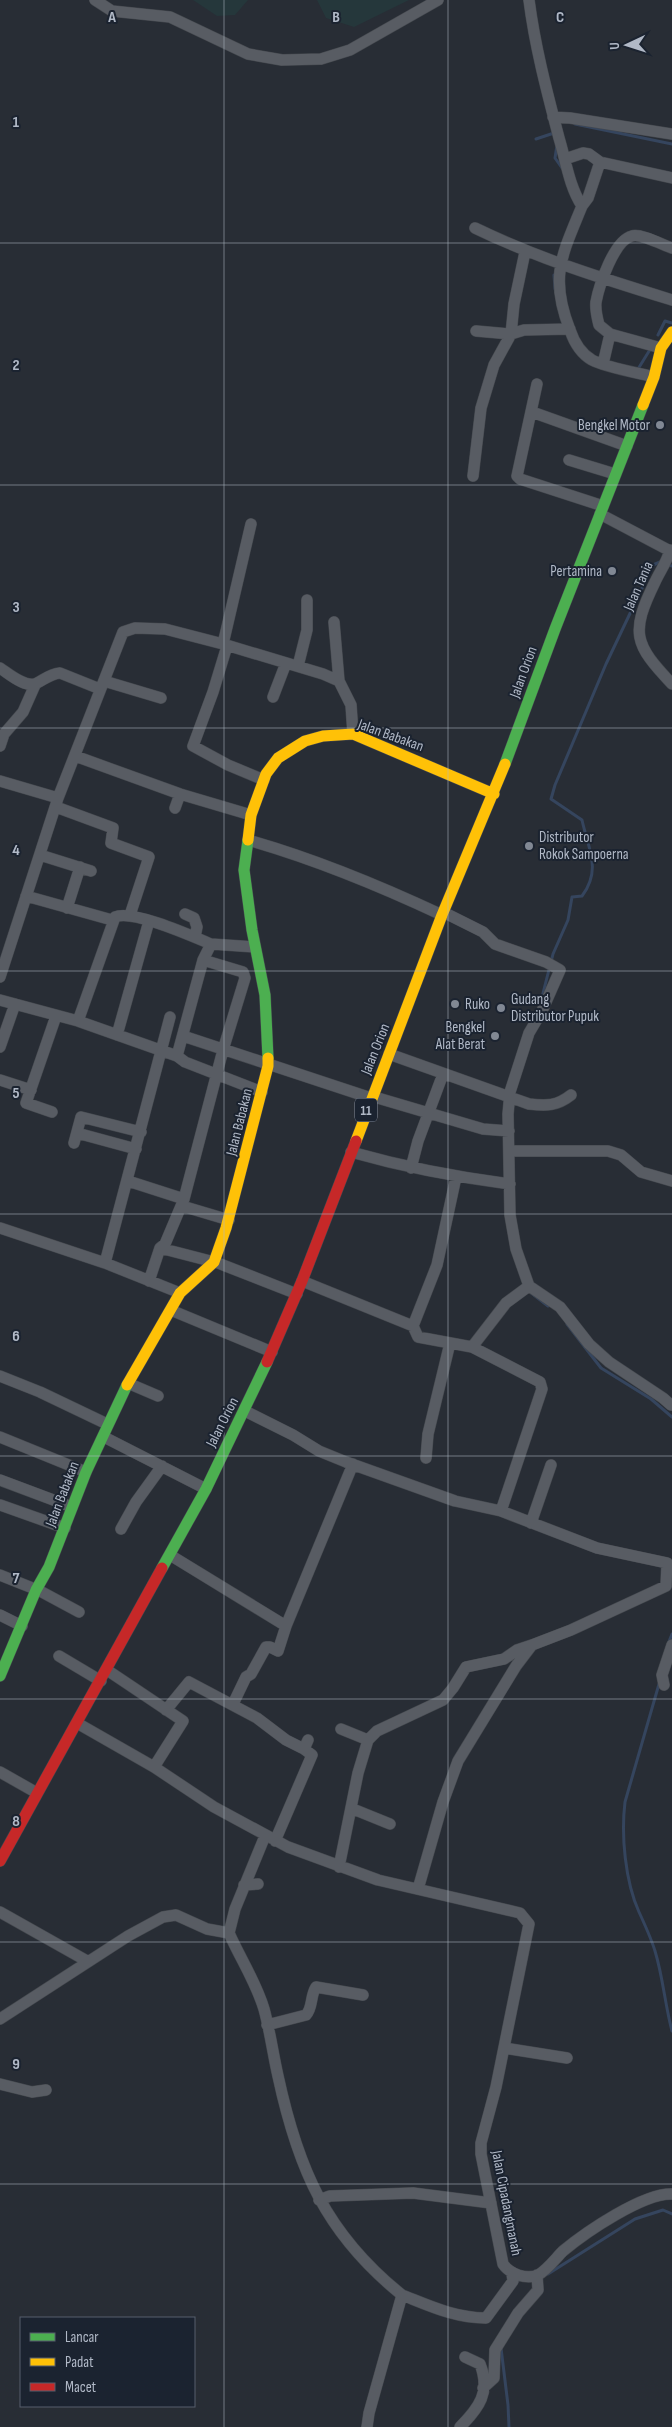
<svg xmlns="http://www.w3.org/2000/svg" width="672" height="2427" viewBox="0 0 672 2427" font-family="'Sofia Sans Condensed',sans-serif">
<style>
.green{fill:#25373b}
.lines{fill:none;stroke-linecap:round;stroke-linejoin:round}
.stream{stroke:#35455e;stroke-width:3}
.street-casing{stroke:#44484e;stroke-width:12}
.fast-casing{stroke:#44484e;stroke-width:12}
.slow-casing{stroke:#44484e;stroke-width:12}
.jam-casing{stroke:#44484e;stroke-width:12}
.street{stroke:#585c63;stroke-width:11}
.fast{stroke:#4caf50;stroke-width:11}
.slow{stroke:#ffc107;stroke-width:11}
.jam{stroke:#c62828;stroke-width:11}
.grid{fill:none;stroke:#b1b9c7;stroke-width:1;stroke-opacity:0.55}
.poi-dot{fill:#818894;stroke:#1b2330;stroke-width:2}
.labels{text-anchor:middle;stroke-width:4;stroke-linejoin:round;paint-order:stroke}
.shield{fill:#1b2330;stroke:#848c9a;stroke-width:1}
.shield-label{font-size:14px;font-weight:bold;fill:#b1b9c7}
.poi-label{font-size:15px;fill:#b1b9c7;stroke:#1b2330;text-anchor:end}
.street-label{font-size:15px;fill:#b1b9c7;stroke:#1b2330}
.grid-label{font-size:16px;text-anchor:middle;font-weight:bold;fill:#b1b9c7;stroke:#1b2330;stroke-width:4;stroke-linejoin:round;paint-order:stroke}
</style>
<rect width="100%" height="100%" fill="#282d35"/>
<path class="green" d="M193 0H248L235 15 217 16Z
M317 0H409L354 27 326 18Z"/>
<g class="lines">
<path class="stream" d="M575 124 672 144
M536 139 554 133
M557 145 555 158 562 168
M554 275 555 289
M658 335 665 321 672 323
M638 369 651 348
M541 1001 553 954 568 920 572 897 582 896C602 870 588 848 582 820L551 799 555 785 606 664 653 565 660 562 672 566
M530 1292 548 1306
M567 1324 601 1368 651 1399 672 1417
M668 1644 672 1634
M659 1684 625 1802C621 1835 625 1881 639 1912 645 1925 651 1938 655 1951 663 1977 665 2005 672 2031
M548 2274 635 2219 663 2210 672 2214
M501 2348 508 2405 509 2427"/>
<defs>
<path id="street" d="M95 0 112 11 170 17 248 54 282 60 321 59 350 50 438 0
M529 0C535 47 547 92 559 138 566 161 569 186 582 206
M553 117 570 118 672 134
M565 159 583 153 589 154 600 162 672 178
M600 162 588 198 582 206C562 255 549 277 570 330 574 342 580 353 592 360 605 367 638 373 654 377
M475 228C539 259 604 279 672 300
M476 331 511 334 524 330 570 329
M661 348 610 334 599 325C597 317 595 310 596 302 599 286 614 240 632 236 640 233 663 245 672 248
M603 364 610 334
M537 384 517 476 520 479 603 506
M532 412 627 446
M569 460 615 474
M473 476 481 408 494 365 511 334 514 304 525 252
M600 514 672 552
M670 550C667 562 660 571 655 582 630 633 634 644 672 684
M334 622 339 681
M223 644 251 524
M227 646 213 692 193 746 228 765 264 780
M298 666 307 630V600
M0 668C9 674 26 689 37 683 45 679 50 674 60 673L100 689
M104 681 161 698
M273 697 286 663
M0 746 4 734 23 712 35 685
M75 756 180 794 251 815
M0 781 58 798
M56 807 113 828 111 843 149 857 130 915
M175 808 180 794
M248 840C315 859 378 885 442 915
M40 855 91 871
M26 896 112 920
M67 908 80 867
M443 912 483 932 495 944 546 962 560 970 542 1011 529 1033 510 1092 508 1114 510 1215 516 1249 529 1286 560 1307 589 1344 609 1362 663 1398 671 1405
M185 914 194 918 197 927 195 937
M0 977 58 798 123 632 135 628 165 629 223 644 323 674 339 681 351 705 353 734
M0 1000 78 1021 177 1056 185 1062 262 1092
M78 1021 115 917C132 909 192 936 211 944
M117 1035 149 921
M183 1036 371 1098
M0 1047 15 1004
M389 1054 529 1104C547 1106 557 1106 571 1095
M177 1056 203 960 211 944 255 947
M0 1080 31 1090
M371 1096 483 1129 509 1131
M52 1112 26 1103 56 1016
M77 1133 136 1149
M74 1143 81 1117 141 1132
M510 1151H608L621 1155 641 1172 672 1181
M351 1152C404 1167 456 1177 510 1184
M411 1168 418 1141 443 1074
M128 1181 184 1199
M182 1206 229 1220
M0 1228 105 1263 180 1293
M160 1248 218 1263 297 1294
M105 1263 170 1017
M149 1281 160 1248 165 1244 184 1199 223 1050 245 978 243 972 203 960
M302 1281 413 1326 418 1337 472 1347 540 1382 542 1389 501 1511
M173 1311 272 1352
M413 1326 437 1265 456 1177
M472 1347 506 1303 529 1286
M0 1376 40 1392 107 1424
M130 1384 158 1396
M245 1411 293 1435 319 1451 346 1462 455 1501 501 1511 597 1548 667 1563 666 1586
M0 1437 86 1472
M104 1437 206 1489
M426 1458 428 1434 450 1343
M0 1480 72 1507
M0 1505 65 1528
M531 1523 551 1465
M121 1529 136 1502 162 1466
M170 1555 286 1626
M0 1575 40 1591 79 1612
M0 1615 22 1626
M59 1656 101 1681
M107 1670 183 1721 154 1767
M664 1685 662 1675 672 1645
M233 1704 246 1677 251 1674 266 1647H270L278 1651 286 1626 353 1464
M166 1710 189 1682 257 1718 286 1740 304 1749
M77 1723 154 1767 214 1807 288 1847 378 1880 520 1913 529 1924 496 2087 481 2143V2154L503 2264C510 2274 526 2280 538 2275 547 2270 556 2258 563 2251 586 2232 643 2193 672 2194
M341 1729 368 1740
M0 1772 37 1793
M353 1809 390 1824
M265 1836 235 1909 229 1933C240 1958 256 1982 264 2009 270 2031 273 2054 278 2076 298 2169 326 2234 402 2295L369 2413 367 2427
M275 1841 312 1755 304 1749 308 1740
M339 1867 358 1773 368 1740 377 1731 443 1700 453 1688 466 1667 504 1659 517 1650 532 1645
M244 1885 258 1884
M418 1889 443 1802 458 1761 516 1666 532 1645 571 1630 666 1586
M0 1912 87 1961
M0 2019 128 1936 163 1917 176 1915 207 1929 229 1933
M267 2025 306 2015C313 2008 310 1996 316 1987L363 1995
M504 2048 567 2058
M0 2084 32 2092 46 2090
M319 2200 330 2196 413 2193 491 2203
M402 2295C430 2306 455 2318 486 2318L513 2281 512 2274
M483 2388 494 2378 495 2350 518 2313 538 2290 537 2275
M460 2427C479 2408 491 2392 480 2364L465 2357"/>
<path id="fast" d="M505 764 555 629 643 405
M248 840 244 870 252 930 265 995 268 1058
M162 1568 206 1489 267 1362
M0 1676 36 1590 49 1567 86 1472 127 1385"/>
<path id="slow" d="M643 405 654 377 661 348 672 332
M248 840 251 815 266 774 278 758 305 741 323 736 353 734 494 794
M356 1141 442 915 505 764
M127 1385 180 1293 214 1262 226 1228 268 1066V1058"/>
<path id="jam" d="M267 1362 302 1281 356 1141
M0 1861 162 1568"/>
</defs>
<use href="#street" class="street-casing"/>
<use href="#fast" class="fast-casing"/>
<use href="#slow" class="slow-casing"/>
<use href="#jam" class="jam-casing"/>
<use href="#street" class="street"/>
<use href="#fast" class="fast"/>
<use href="#slow" class="slow"/>
<use href="#jam" class="jam"/>
</g>
<path class="grid" d="M224 0V2427M448 0V2427M0 243H672M0 485H672M0 728H672M0 971H672M0 1214H672M0 1456H672M0 1699H672M0 1942H672M0 2184H672"/>
<g class="poi-dot">
<circle cx="660" cy="425" r="5"/>
<circle cx="612" cy="571" r="5"/>
<circle cx="529" cy="846" r="5"/>
<circle cx="455" cy="1004" r="5"/>
<circle cx="501" cy="1008" r="5"/>
<circle cx="495" cy="1036" r="5"/>
</g>
<g class="labels">
<rect class="shield" x="355" y="1098.5" width="22" height="23" rx="4"/>
<g class="shield-label">
<text x="366" y="1115">11</text>
</g>
<g class="poi-label">
<text x="650" y="430">Bengkel Motor</text>
<text x="602" y="576">Pertamina</text>
<text x="539" y="842" text-anchor="start">Distributor<tspan x="539" dy="17">Rokok Sampoerna</tspan></text>
<text x="511" y="1004" text-anchor="start">Gudang<tspan x="511" dy="17">Distributor Pupuk</tspan></text>
<text x="465" y="1009" text-anchor="start">Ruko</text>
<text x="485" y="1032">Bengkel<tspan x="485" dy="17">Alat Berat</tspan></text>
</g>
<g class="street-label">
<text transform="translate(638 586) rotate(-66)" y="5">Jalan Tania</text>
<text transform="translate(523 672) rotate(-70)" y="5">Jalan Orion</text>
<text transform="translate(391 735) rotate(20)" y="5">Jalan Babakan</text>
<text transform="translate(375 1049) rotate(-68)" y="5">Jalan Orion</text>
<text transform="translate(239 1122) rotate(-76)" y="5">Jalan Babakan</text>
<text transform="translate(222 1422) rotate(-63)" y="5">Jalan Orion</text>
<text transform="translate(62 1494) rotate(-69)" y="5">Jalan Babakan</text>
<text transform="translate(507 2203) rotate(79)" y="5">Jalan Cipadangmanah</text>
</g>
</g>
<g class="grid-label">
<text x="112" y="22">A</text>
<text x="336" y="22">B</text>
<text x="560" y="22">C</text>
<text x="16" y="127">1</text>
<text x="16" y="370">2</text>
<text x="16" y="612">3</text>
<text x="16" y="855">4</text>
<text x="16" y="1098">5</text>
<text x="16" y="1341">6</text>
<text x="16" y="1583">7</text>
<text x="16" y="1826">8</text>
<text x="16" y="2069">9</text>
</g>
<rect x="20" y="2317" width="175" height="90" fill="#1b2330" stroke="#575f6c"/>
<rect x="30" y="2333" width="25" height="8" fill="#4caf50" stroke="#575f6c"/>
<text x="65" y="2342" font-size="15" fill="#b1b9c7">Lancar</text>
<rect x="30" y="2358" width="25" height="8" fill="#ffc107" stroke="#575f6c"/>
<text x="65" y="2367" font-size="15" fill="#b1b9c7">Padat</text>
<rect x="30" y="2383" width="25" height="8" fill="#c62828" stroke="#575f6c"/>
<text x="65" y="2392" font-size="15" fill="#b1b9c7">Macet</text>
<g transform="translate(627 45) rotate(266)" stroke="#1b2330" stroke-width="4" paint-order="stroke">
<path d="M0-4L9 19L0 12L-9 19Z" fill="#b1b9c7"/>
<text y="-8" font-size="14" font-weight="bold" text-anchor="middle" fill="#b1b9c7">U</text>
</g>
</svg>
